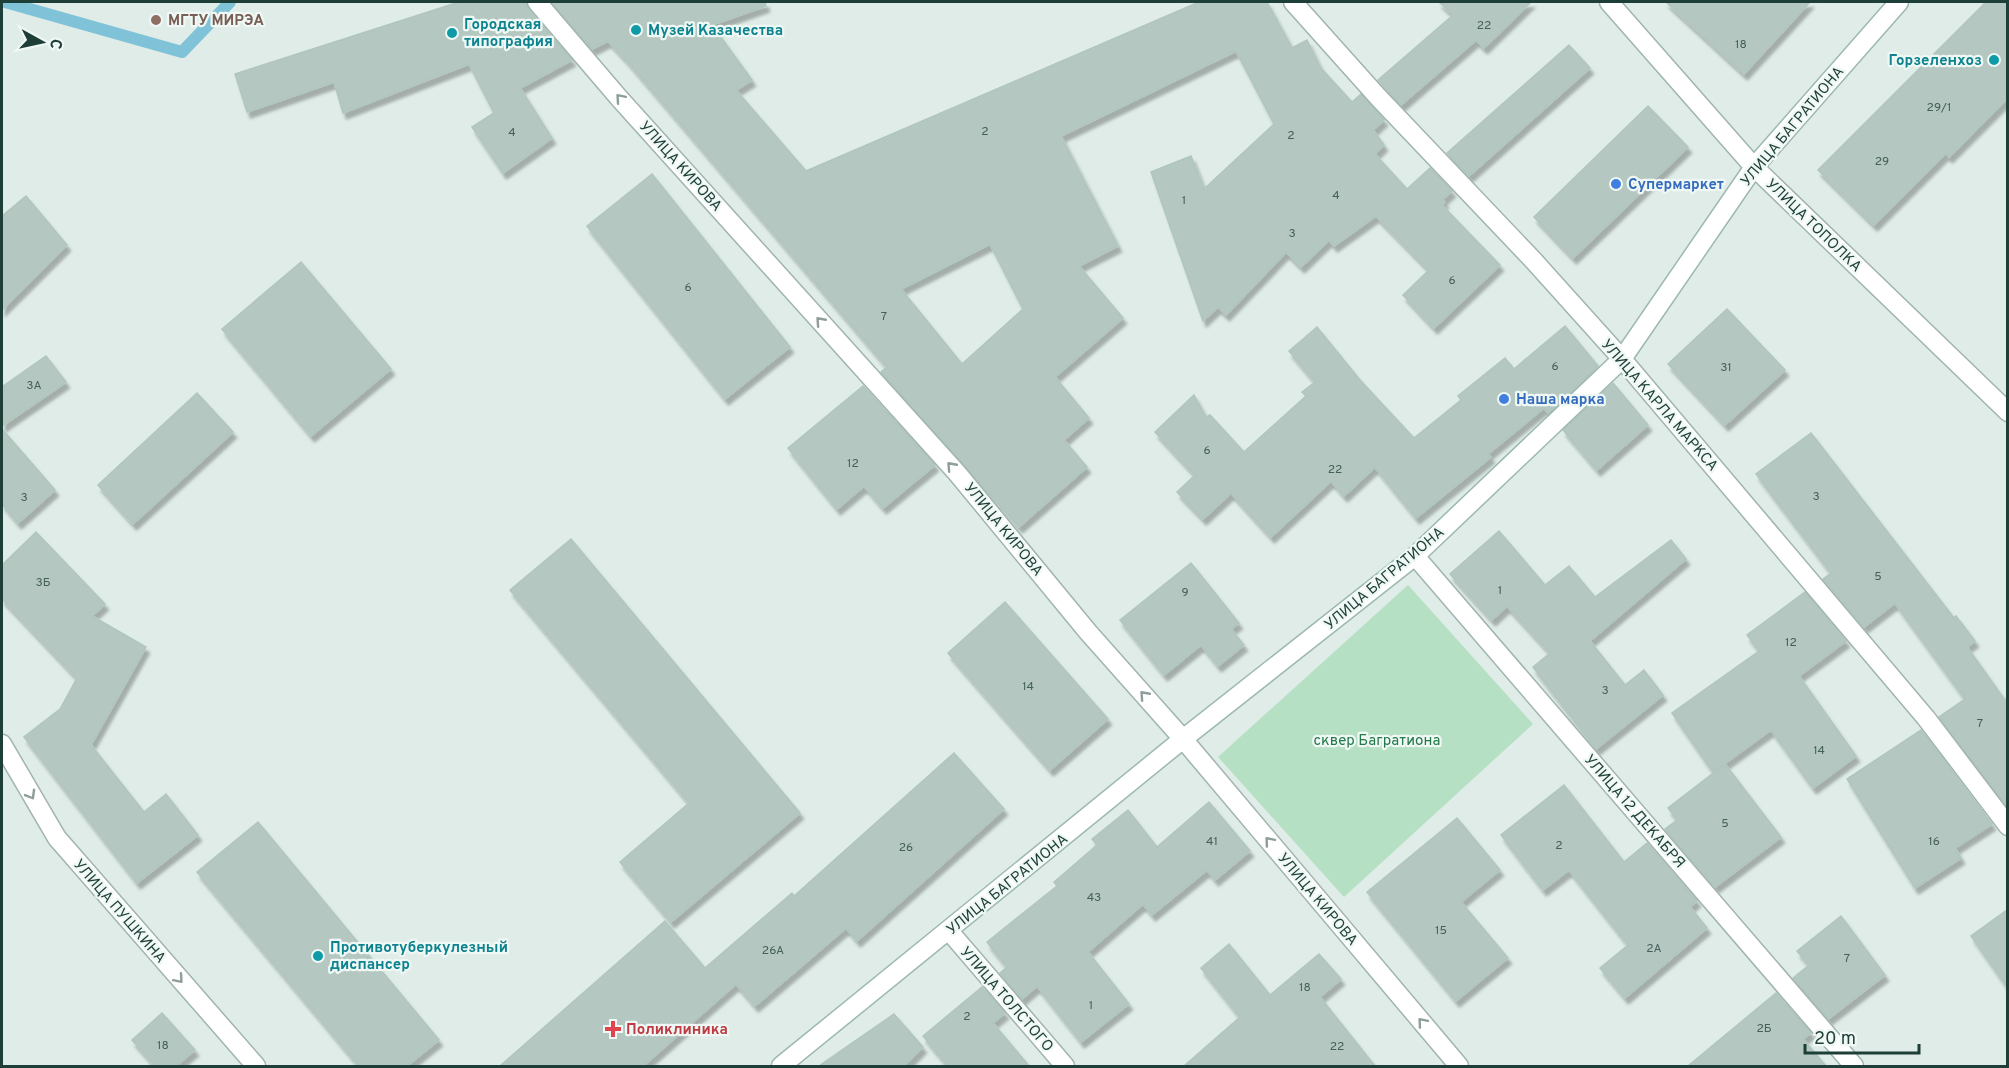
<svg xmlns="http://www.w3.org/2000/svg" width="2009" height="1068" viewBox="0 0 2009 1068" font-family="Overpass,sans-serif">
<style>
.green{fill:#b5e0c4}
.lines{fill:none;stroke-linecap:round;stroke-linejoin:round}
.stream{stroke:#80c3d8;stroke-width:12}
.building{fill:#b4c7c0;stroke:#b0c6bf;stroke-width:1.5;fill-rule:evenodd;filter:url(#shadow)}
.minor-casing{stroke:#a1b4af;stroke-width:21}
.tertiary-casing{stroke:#a1b4af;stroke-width:21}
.secondary-casing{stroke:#9cb9b1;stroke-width:21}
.minor{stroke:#fff;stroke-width:18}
.tertiary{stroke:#fff;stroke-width:18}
.secondary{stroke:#fff;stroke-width:18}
.oneway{stroke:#8e9e9c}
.education-dot{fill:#8d6e63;stroke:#eff8f4;stroke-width:2}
.culture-dot{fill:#0f9aa8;stroke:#eff8f4;stroke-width:2}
.shop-dot{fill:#3f7fe0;stroke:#eff8f4;stroke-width:2}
.health-dot{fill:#e0444e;stroke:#eff8f4;stroke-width:2}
.labels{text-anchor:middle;stroke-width:4.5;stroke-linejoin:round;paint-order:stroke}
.number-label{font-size:12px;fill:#44605a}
.education-label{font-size:15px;font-weight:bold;fill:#785e54;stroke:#eff8f4;text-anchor:start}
.culture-label{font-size:15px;font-weight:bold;fill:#0d838f;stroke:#eff8f4;text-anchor:start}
.street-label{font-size:15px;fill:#1e3e38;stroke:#eff8f4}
.shop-label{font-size:15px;font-weight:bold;fill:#366cbe;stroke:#eff8f4;text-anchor:start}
.park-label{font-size:15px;fill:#24794b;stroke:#eff8f4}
.health-label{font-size:15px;font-weight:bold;fill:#be3a42;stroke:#eff8f4;text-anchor:start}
</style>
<defs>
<filter id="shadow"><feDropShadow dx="3.5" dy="6" stdDeviation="1.5" flood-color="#0004"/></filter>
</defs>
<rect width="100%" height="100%" fill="#dfece7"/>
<path class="green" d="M1408 585 1533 724 1344 897 1218 757Z"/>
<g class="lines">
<path class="stream" d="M5 2 182 52 230 2"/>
</g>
<path class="building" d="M459 2H526L528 9 572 60 520 88 552 138 503 173 472 127 494 113 469 64 343 113 334 82 247 112 235 74Z
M551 2H765L766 6 712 25 752 80 736 90 806 171 1199 2H1267L1292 48 1307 40 1320 67 1352 102 1361 94 1384 120 1373 130 1384 145 1375 154 1407 189 1430 168 1452 191 1442 200 1445 202 1442 205 1500 265 1434 328 1403 295 1429 270 1376 216 1334 246 1329 240 1301 267 1286 252 1226 315 1218 307 1203 321 1151 172 1191 156 1204 189 1274 124 1236 51 1061 136 1118 246 1079 266 1123 318 1055 377 1089 418 1064 440 1087 467 1019 527 881 372 887 367 627 61 608 41 592 49ZM990 244 1023 309 962 364 901 289Z
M1439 2H1531L1484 48 1476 40 1401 105 1378 80 1453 15Z
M1666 2H1810L1744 74Z
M1986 2H2007V99L1949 157 1946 153 1874 225 1818 170Z
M1569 45 1590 68 1469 176 1447 153Z
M1648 106 1688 147 1573 258 1534 217Z
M652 174 790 347 725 399 587 226Z
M26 196 67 245 2 310V216Z
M301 262 391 369 311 436 222 329Z
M1727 309 1785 370 1725 425 1668 364Z
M1565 326 1598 366 1548 413 1544 408 1488 454 1491 457 1416 518 1375 467 1344 496 1331 481 1271 537 1231 493 1203 519 1177 492 1195 475 1155 432 1194 395 1206 417 1210 415 1244 452 1306 396 1302 392 1315 382 1289 351 1317 327 1360 380 1414 438 1461 400 1458 396 1505 358 1514 369Z
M46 356 66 382 2 426V387Z
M1613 383 1648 425 1597 470 1563 430Z
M863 386 935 465 883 508 864 486 837 509 788 448Z
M197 393 233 432 133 524 98 485Z
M2 429 55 490 18 523 2 504Z
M1811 433 1954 618 1956 616 1975 641 1967 647 2007 703V807L1939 717 1965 699 1895 603 1864 627 1823 579 1831 573 1756 474Z
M1499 531 1545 585 1569 566 1595 597 1671 540 1686 559 1590 641 1625 685 1644 670 1663 695 1596 749 1533 667 1550 653 1507 606 1492 620 1450 574Z
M36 532 105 604 92 616 146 647 91 745 144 812 166 794 198 835 137 883 24 737 60 709 77 678 2 599V565Z
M571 539 800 813 671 922 620 862 689 803 510 590Z
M1191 563 1239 623 1231 629 1244 645 1218 666 1201 645 1164 675 1120 620Z
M1805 592 1846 641 1799 676 1856 756 1813 788 1771 730 1713 772 1672 713 1759 651 1747 635Z
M1005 602 1108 719 1050 770 948 653Z
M1921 730 1992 824 1955 848 1961 858 1915 888 1847 779Z
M954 753 1004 809 857 941 846 928 755 1006 736 984 643 1066H500L665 921 705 968 792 893 794 896Z
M1725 764 1781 837 1715 887 1665 829 1677 820 1668 808Z
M1564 785 1624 862 1647 843 1697 901 1690 907 1707 928 1625 998 1600 968 1628 945 1569 870 1543 890 1501 835Z
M1209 802 1250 851 1215 880 1207 870 1152 915 1143 904 1088 952 1129 1004 1081 1042 1037 986 1022 999 1000 973 1007 967 987 942 1057 886 1054 882 1097 845 1092 839 1128 810 1157 847Z
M1457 818 1500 870 1461 902 1508 958 1456 1001 1367 892Z
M258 822 439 1040 407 1066H359L197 872Z
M2007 910V987L1971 936Z
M1841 916 1885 975 1828 1019 1793 978 1809 965 1797 951Z
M1229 944 1270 995 1319 954 1341 979 1320 997 1375 1066H1184L1240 1017 1201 968Z
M982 987 1005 1013 993 1023 1029 1066H948L923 1036Z
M1776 993 1811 1033 1803 1039 1826 1066H1688Z
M162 1013 195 1050 176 1066H155L132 1040Z
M894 1014 923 1047 904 1066H819Z"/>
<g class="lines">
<defs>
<path id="minor" d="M537 2 619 98 957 473 1088 632 1183 739 1459 1066
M1293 2 1378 97 1533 260 1622 359 1926 718 2008 826
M1609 2 1754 167
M1415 556 1854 1066
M2 744 57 838 256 1066
M949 931 1065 1066"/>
<path id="tertiary" d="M1754 167 2008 412"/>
<path id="secondary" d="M781 1066 1183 739 1415 556 1622 359 1754 167 1899 2"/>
</defs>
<use href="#minor" class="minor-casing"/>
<use href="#tertiary" class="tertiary-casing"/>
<use href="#secondary" class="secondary-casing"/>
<use href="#minor" class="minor"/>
<use href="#tertiary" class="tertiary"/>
<use href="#secondary" class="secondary"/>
</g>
<defs><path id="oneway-chevron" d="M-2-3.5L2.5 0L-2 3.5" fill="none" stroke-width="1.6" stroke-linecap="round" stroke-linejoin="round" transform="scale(1.5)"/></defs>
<g class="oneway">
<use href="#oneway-chevron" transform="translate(620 98) rotate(-131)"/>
<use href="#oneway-chevron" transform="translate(820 321) rotate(-132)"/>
<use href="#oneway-chevron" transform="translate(951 466) rotate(-132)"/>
<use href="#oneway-chevron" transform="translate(1144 695) rotate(-132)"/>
<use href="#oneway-chevron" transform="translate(31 795) rotate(60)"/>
<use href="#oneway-chevron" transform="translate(1269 841) rotate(-130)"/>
<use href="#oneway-chevron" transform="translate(179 979) rotate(49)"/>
<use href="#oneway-chevron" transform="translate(1422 1022) rotate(-130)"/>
</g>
<circle class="education-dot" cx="156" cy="20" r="6"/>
<g class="culture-dot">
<circle cx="636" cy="30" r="6"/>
<circle cx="452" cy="33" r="6"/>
<circle cx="1994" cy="60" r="6"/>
<circle cx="318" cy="956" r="6"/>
</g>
<g class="shop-dot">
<circle cx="1616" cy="184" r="6"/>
<circle cx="1504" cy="399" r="6"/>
</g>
<path class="health-dot" d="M610 1020h6v6h6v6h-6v6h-6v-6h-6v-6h6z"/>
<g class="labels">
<g class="number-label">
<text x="1484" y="29">22</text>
<text x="1741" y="48">18</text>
<text x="1939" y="111">29/1</text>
<text x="985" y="135">2</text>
<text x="512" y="136">4</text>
<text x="1291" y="139">2</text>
<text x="1882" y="165">29</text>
<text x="1336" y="199">4</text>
<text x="1184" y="204">1</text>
<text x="1292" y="237">3</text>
<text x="1452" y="284">6</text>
<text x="688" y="291">6</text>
<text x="884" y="320">7</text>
<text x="1555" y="370">6</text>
<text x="1726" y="371">31</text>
<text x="34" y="389">3А</text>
<text x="1207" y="454">6</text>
<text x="853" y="467">12</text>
<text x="1335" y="473">22</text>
<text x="1816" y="500">3</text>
<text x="24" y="501">3</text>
<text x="1878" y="580">5</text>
<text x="43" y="586">3Б</text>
<text x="1500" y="594">1</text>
<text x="1185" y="596">9</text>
<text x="1791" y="646">12</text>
<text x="1028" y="690">14</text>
<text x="1605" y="694">3</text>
<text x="1980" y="727">7</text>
<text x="1819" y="754">14</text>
<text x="1725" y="827">5</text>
<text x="1212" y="845">41</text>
<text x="1934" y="845">16</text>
<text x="1559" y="849">2</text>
<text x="906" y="851">26</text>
<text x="1094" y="901">43</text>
<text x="1441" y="934">15</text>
<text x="1654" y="952">2А</text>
<text x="773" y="954">26А</text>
<text x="1847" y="962">7</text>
<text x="1305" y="991">18</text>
<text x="1091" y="1009">1</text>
<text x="967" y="1020">2</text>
<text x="1764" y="1032">2Б</text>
<text x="163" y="1049">18</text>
<text x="1337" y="1050">22</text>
</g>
<g class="education-label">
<text x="168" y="25">МГТУ МИРЭА</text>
</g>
<g class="culture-label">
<text x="464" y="29">Городская<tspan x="464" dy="17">типография</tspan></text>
<text x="648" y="35">Музей Казачества</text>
<text x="1982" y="65" text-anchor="end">Горзеленхоз</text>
<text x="330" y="952">Противотуберкулезный<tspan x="330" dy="17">диспансер</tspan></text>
</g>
<g class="street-label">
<text transform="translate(1792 126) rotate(-50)" y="5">УЛИЦА БАГРАТИОНА</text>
<text transform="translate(681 166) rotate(48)" y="5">УЛИЦА КИРОВА</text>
<text transform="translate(1814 225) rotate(44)" y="5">УЛИЦА ТОПОЛКА</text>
<text transform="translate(1660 405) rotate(49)" y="5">УЛИЦА КАРЛА МАРКСА</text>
<text transform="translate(1004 529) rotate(51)" y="5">УЛИЦА КИРОВА</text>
<text transform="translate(1384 578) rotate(-40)" y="5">УЛИЦА БАГРАТИОНА</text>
<text transform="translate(1635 811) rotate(49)" y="5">УЛИЦА 12 ДЕКАБРЯ</text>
<text transform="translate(1007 884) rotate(-39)" y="5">УЛИЦА БАГРАТИОНА</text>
<text transform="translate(1318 899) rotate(50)" y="5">УЛИЦА КИРОВА</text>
<text transform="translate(120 911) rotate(49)" y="5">УЛИЦА ПУШКИНА</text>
<text transform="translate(1007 999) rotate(49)" y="5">УЛИЦА ТОЛСТОГО</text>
</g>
<g class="shop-label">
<text x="1628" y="189">Супермаркет</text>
<text x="1516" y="404">Наша марка</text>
</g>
<g class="park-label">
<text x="1377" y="745">сквер Багратиона</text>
</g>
<g class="health-label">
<text x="626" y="1034">Поликлиника</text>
</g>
</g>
<rect width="2009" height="1068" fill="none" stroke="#1e3e38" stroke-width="6"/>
<g transform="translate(42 42) rotate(98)" stroke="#eff8f4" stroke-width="4.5" paint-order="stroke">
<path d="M0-4.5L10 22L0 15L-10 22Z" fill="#1e3e38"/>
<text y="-9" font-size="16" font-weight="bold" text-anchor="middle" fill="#1e3e38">С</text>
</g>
<path d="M1805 1044v9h114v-9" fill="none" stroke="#1e3e38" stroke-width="3"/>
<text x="1814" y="1044" font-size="18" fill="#1e3e38" stroke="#eff8f4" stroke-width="4.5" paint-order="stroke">20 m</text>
</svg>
